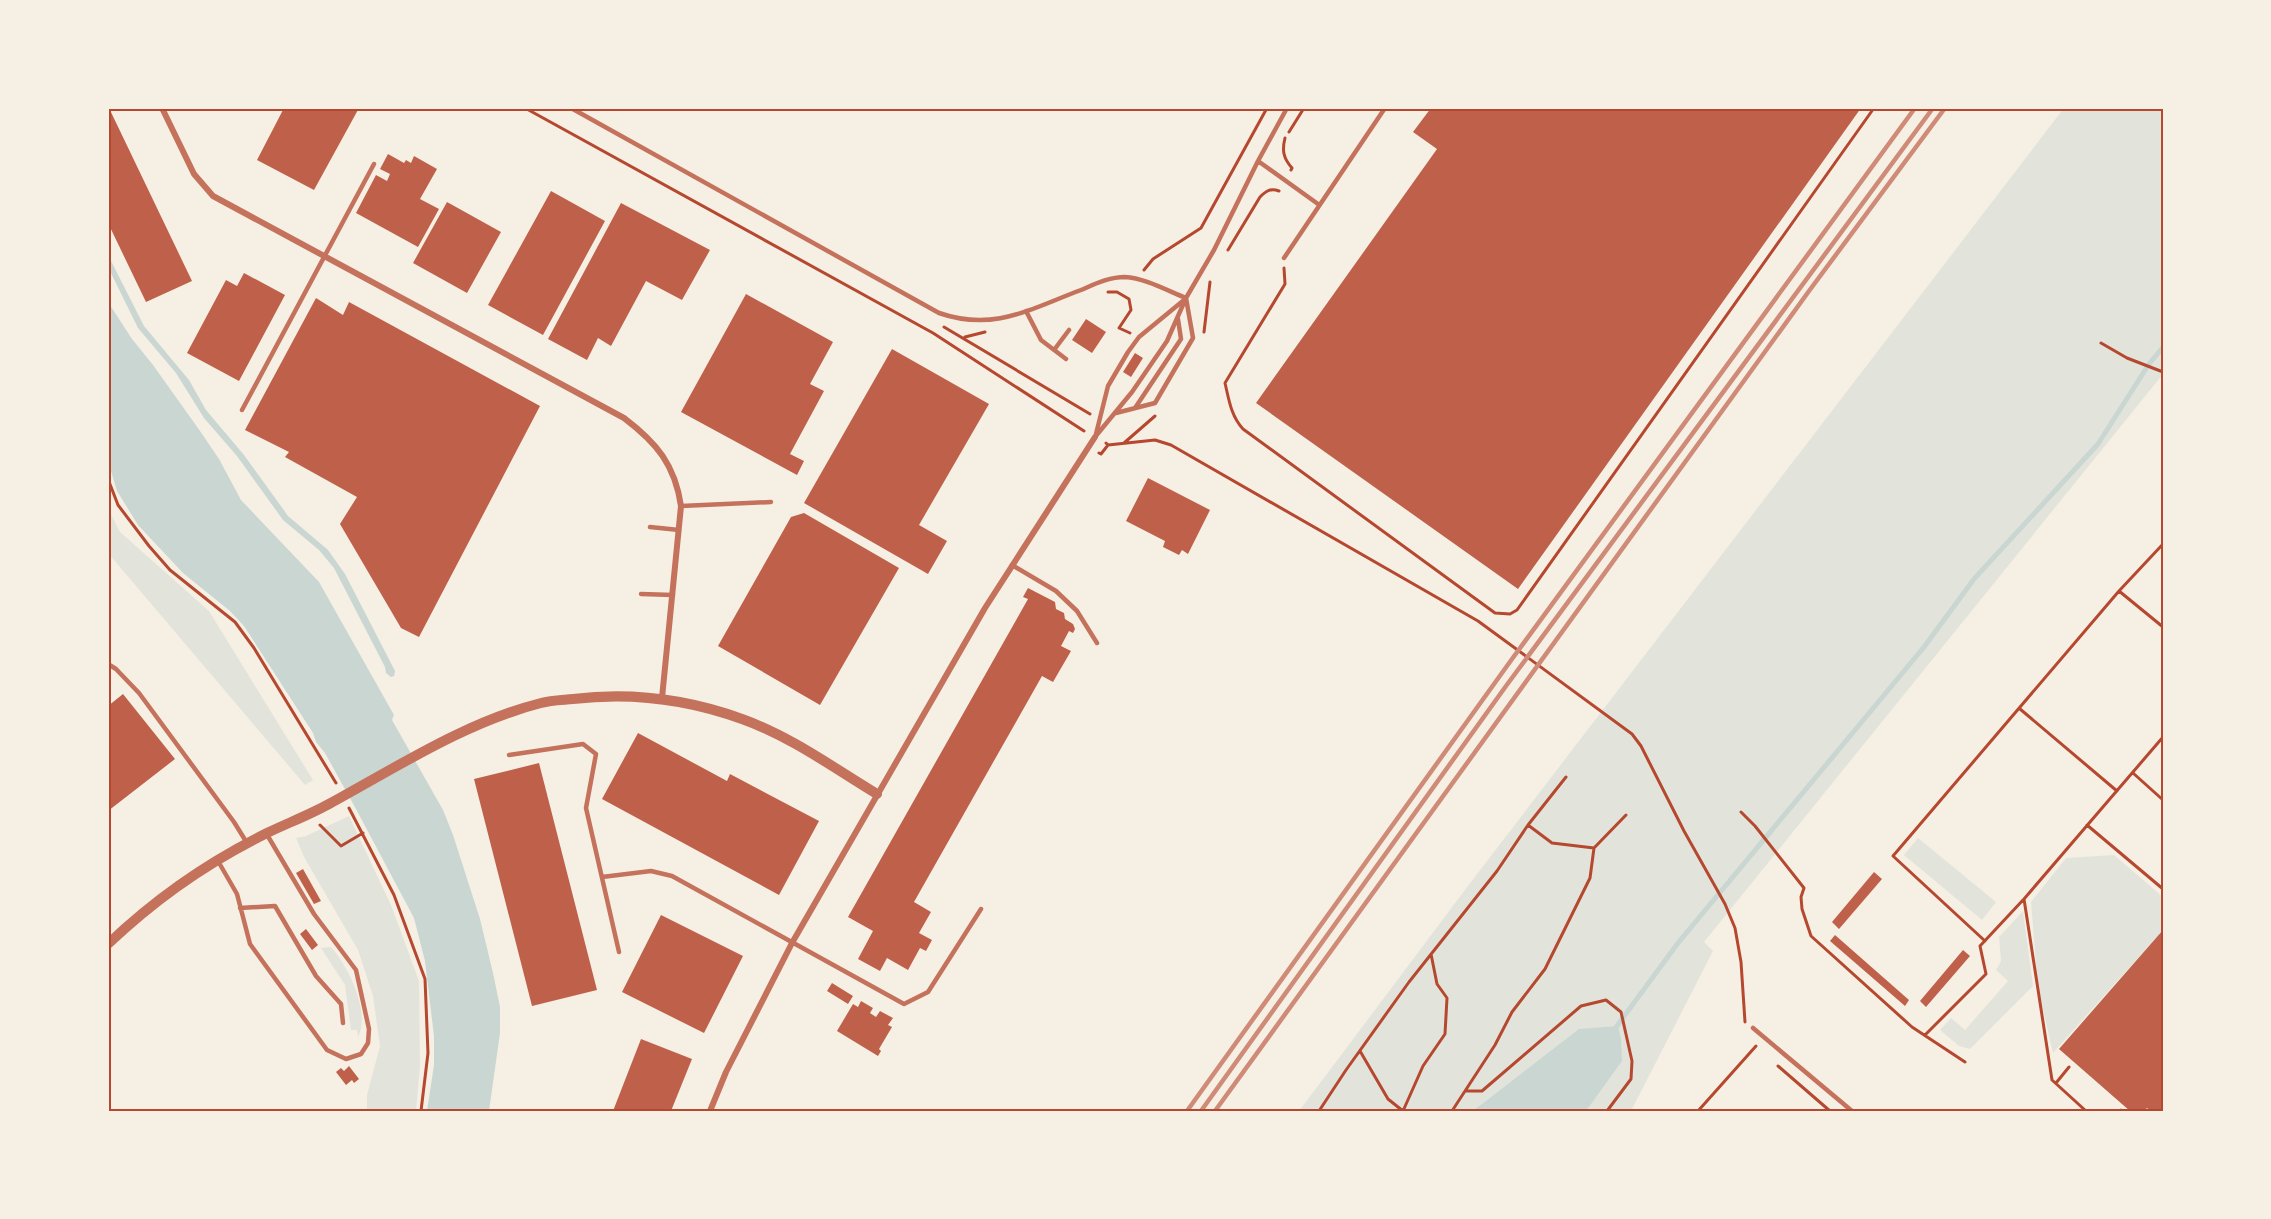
<svg xmlns="http://www.w3.org/2000/svg" width="2271" height="1219" viewBox="0 0 2271 1219" font-family="Poppins,sans-serif">
<style>
.green{fill:#e2e4dc}
.water{fill:#c9d6d2}
.lines{fill:none;stroke-linecap:round;stroke-linejoin:round}
.stream{stroke:#c9d6d2;stroke-width:5}
.building{fill:#bf614a}
.path{stroke:#b5482f;stroke-width:3}
.service{stroke:#c5725c;stroke-width:4.5}
.minor{stroke:#c5725c;stroke-width:6}
.tertiary{stroke:#c5725c;stroke-width:10}
.rail{stroke:#cf8b77;stroke-width:4.5}
.neatline{fill:none;stroke:#b5482f;stroke-width:2}
</style>
<rect width="100%" height="100%" fill="#f6efe4"/>
<path class="green" d="M2064 108H2163V374L1704 942 1713 951 1631 1111H1299L1474 878Z
M108 509 120 532 209 611 313 780 305 785 108 553Z
M349 816 391 905 419 981 420 1066 416 1111H367V1095L380 1046 373 996 358 950 304 857 296 838 306 836Z
M1918 838 1996 902 1982 920 1904 855Z
M2114 855 2163 897V930L2053 1053 2038 988 2031 902 2066 858Z
M2023 911 2033 986 1970 1049 1959 1046 1940 1030 1951 1018 1965 1030 2008 981 1996 970 2001 961 1999 937Z
M331 947C348 966 371 1012 358 1037L357 1030H351L345 985 321 948Z"/>
<path class="water" d="M108 255 144 326 189 380 206 410 244 455 288 516 328 550 345 574 395 671 394 676 391 677 386 673 385 667 334 568 319 550 283 520 237 456 204 418 176 373 138 328 108 267Z
M108 302 132 339 153 365 200 431 219 459 241 500 319 582 394 715 392 720 443 810 453 835 480 919 493 973 500 1007V1033L489 1111H427L434 1065V1036L425 961 414 918 356 809 325 753 316 742 313 733 244 626 230 611 183 573 138 525 117 491 108 461Z
M1618 1026 1621 1039 1622 1061 1586 1111H1473L1579 1029Z"/>
<g class="lines">
<path class="stream" d="M1614 1030 1678 943 1924 647 1974 579 2098 444 2149 364 2163 347"/>
</g>
<path class="building" d="M109 108 192 281 146 302 108 223Z
M284 108H359L314 190 257 160Z
M1431 108H1861L1518 589 1256 403 1437 149 1413 132Z
M388 154 404 163 406 160 411 163 414 156 437 169 420 199 439 209 418 247 356 213 376 175 387 181 390 174 380 169Z
M551 191 605 221 543 335 488 305Z
M447 202 501 232 467 293 413 263Z
M621 203 710 250 682 300 646 281 611 346 598 338 587 360 548 339Z
M244 273 285 295 239 381 187 353 226 280 237 286Z
M746 294 833 342 810 384 824 391 790 454 804 461 797 475 681 412Z
M316 298 343 315 349 302 540 406 419 637 401 628 340 524 357 497 285 457 289 452 245 430Z
M1086 319 1106 332 1092 353 1072 340Z
M892 349 989 404 919 525 947 541 928 574 804 503Z
M1135 353 1143 358 1131 377 1123 372Z
M1148 478 1210 510 1188 554 1182 550 1179 555 1163 547 1165 541 1126 521Z
M804 513 899 568 820 705 718 646 791 517Z
M1028 588 1055 602 1056 609 1064 613 1065 619 1073 624 1075 629 1073 633 1069 631 1061 646 1071 651 1053 682 1042 676 914 902 931 912 919 933 932 940 926 951 920 948 908 970 887 958 880 971 858 959 873 931 848 917 1028 599 1023 597Z
M123 694 175 759 108 811V706Z
M638 733 727 781 730 774 819 821 779 895 602 799Z
M539 763 597 990 532 1006 474 779Z
M303 869 321 901 314 904 296 873Z
M1874 872 1882 879 1839 929 1832 922Z
M661 915 743 956 704 1033 622 992Z
M306 929 318 945 312 950 300 934Z
M2163 930V1111H2150L2147 1108 2144 1111H2130L2059 1049Z
M1835 935 1909 1000 1905 1006 1830 941Z
M1963 950 1970 956 1926 1007 1920 1001Z
M832 983 853 996 848 1004 827 991Z
M861 1001 873 1008 870 1013 876 1017 880 1011 893 1018 888 1025 892 1027 879 1049 881 1051 878 1056 837 1031 853 1004 858 1007Z
M641 1039 692 1059 671 1111H613Z
M349 1066 359 1079 354 1083 352 1080 346 1085 336 1072 341 1068 344 1071Z"/>
<g class="lines">
<path class="path" d="M525 108 933 333 1084 431
M1289 132 1304 108
M1285 138C1282 150 1283 158 1292 168L1291 170
M1228 250 1260 197C1266 191 1270 188 1279 191
M1284 268 1285 284 1225 383C1229 400 1231 416 1243 429L1495 613 1510 614 1517 610 1874 108
M1144 270 1153 259 1201 228 1267 108
M1108 292H1117L1129 299 1131 310 1119 328 1130 333
M944 327 1090 414
M1204 332 1210 282
M965 337 985 332
M2101 343 2127 358 2163 372
M1106 443 1108 445 1155 440 1171 445 1478 621 1632 734 1641 746 1684 831 1725 904 1735 928 1741 962 1745 1022
M1124 443 1155 416
M1099 453 1101 454 1108 445
M108 479 118 505 149 546 170 570 235 622 254 648 336 783
M2119 591 2163 627
M2020 709 2117 791
M2133 773 2163 800
M349 808 394 895 425 979 428 1053 421 1111
M1741 812 1755 826 1804 888 1801 897 1802 909 1811 936 1912 1027 1965 1062
M320 825 341 846 363 833
M1528 825 1552 843 1594 848 1626 815
M2087 825 2163 889
M1985 941 1893 856 2119 591 2163 544
M1925 1035 1986 974 1980 946 2023 900
M1360 1051 1388 1099 1403 1111
M1778 1066 1830 1111
M2056 1083 2069 1067
M1465 1091H1482L1581 1006 1606 1000 1621 1012 1632 1061 1631 1079 1607 1111
M1319 1111 1346 1070 1409 982 1497 871 1528 825 1566 777
M1403 1111 1423 1066 1445 1034 1447 998 1437 984 1431 954
M1452 1111 1495 1045 1512 1012 1545 969 1590 878 1594 848
M1698 1111 1756 1046
M2086 1111 2052 1080 2024 899 2163 737
M2120 1111 2121 1110"/>
<path class="service" d="M571 108 939 313C994 332 1030 309 1081 290 1095 284 1109 277 1125 277 1145 278 1168 291 1186 298
M1258 161 1318 204
M1284 258 1385 108
M1026 311 1041 340 1066 359
M1054 350 1069 330
M1135 408 1181 339 1178 319
M242 410 374 164
M1116 413 1155 403 1193 338 1186 298
M1096 434 1108 386 1128 352 1139 337 1184 300
M1095 437 1132 392 1167 341 1186 298 1214 250 1258 161 1287 108
M681 506 771 502
M650 527 679 530
M1012 565 1056 591 1077 611 1097 643
M641 594 673 595
M108 664 116 669 139 693 234 822 247 843
M509 755 583 744 596 754 586 808 619 952
M218 861 237 894 250 944 327 1050 346 1059 361 1054 368 1043 369 1029 356 970 314 914 266 833
M602 877 651 871 672 876 904 1004 928 992 981 909
M240 908 275 906 316 976 341 1004 343 1023
M1753 1028 1852 1111"/>
<path class="minor" d="M162 108 194 174 213 196 624 418C657 443 675 465 681 506L662 698
M710 1111 726 1072 792 943 985 608 1095 437"/>
<path class="tertiary" d="M108 944C154 900 210 861 267 833 288 823 309 815 329 804 397 767 466 722 541 703 551 700 563 700 573 699 631 692 687 699 742 719 790 736 834 768 877 794"/>
<path class="rail" d="M1187 1111 1512 659 1915 108
M1201 1111 1506 686 1933 108
M1215 1111 1809 291 1945 108"/>
</g>
<rect width="2271" height="1219" fill="none" stroke="#f6efe4" stroke-width="219"/>
<rect x="110" y="110" width="2052" height="1000" class="neatline"/>
</svg>
